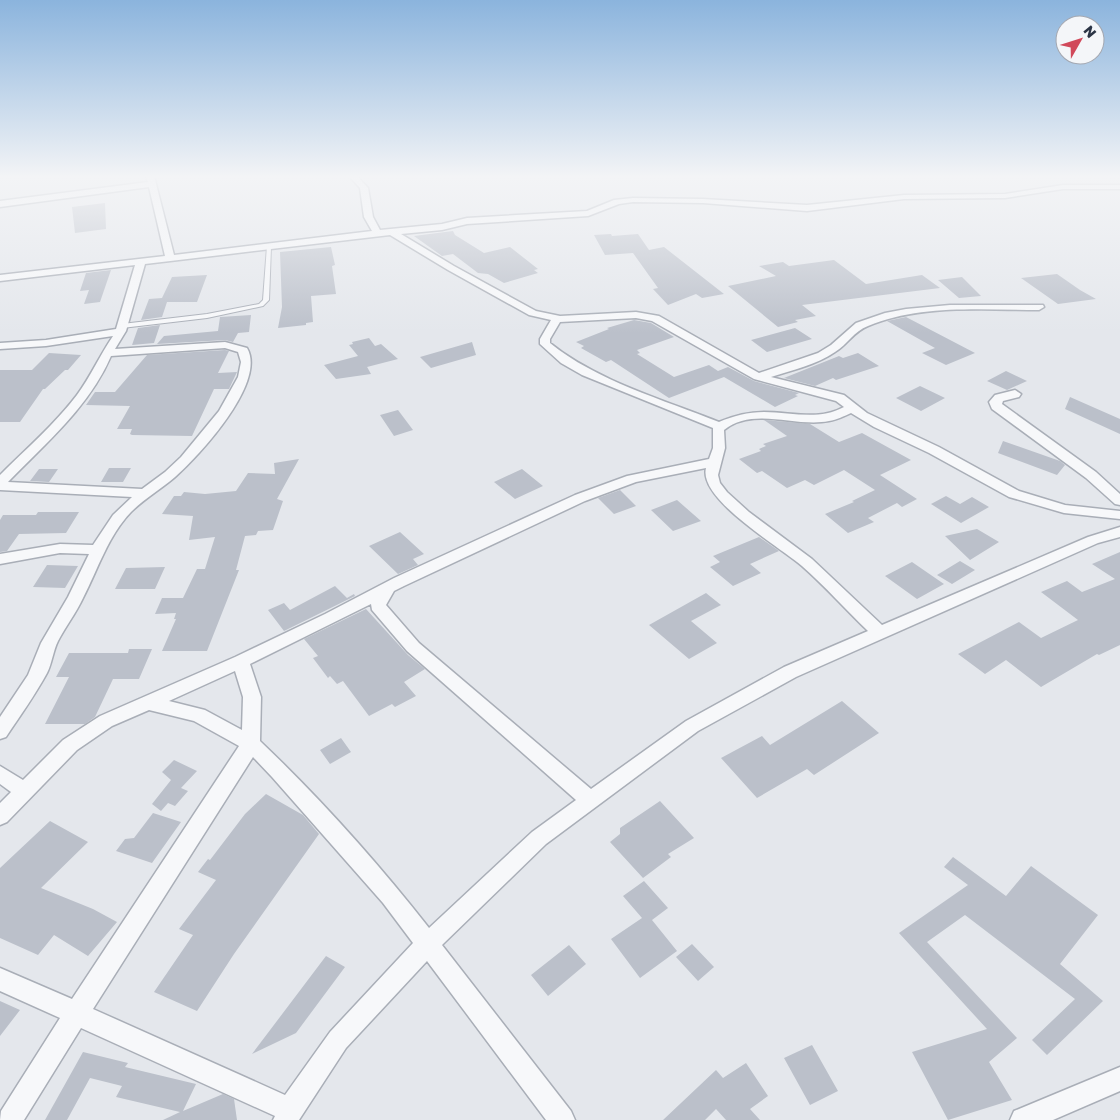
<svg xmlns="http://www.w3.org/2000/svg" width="1120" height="1120" viewBox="0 0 1120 1120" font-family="'Golos Text',sans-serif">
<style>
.building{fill:#bbc0ca}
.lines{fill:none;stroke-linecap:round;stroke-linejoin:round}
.lane-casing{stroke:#a9aeb7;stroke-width:2}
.street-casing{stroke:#a9aeb7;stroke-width:3}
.lane{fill:#f7f8fa;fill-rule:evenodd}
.street{fill:#f7f8fa;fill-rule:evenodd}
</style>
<rect width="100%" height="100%" fill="#e4e7ec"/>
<path class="building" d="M105 203 106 229 75 233 72 207Z
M453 231 455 235 484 253 510 247 538 269 534 270 538 273 504 283 488 274 478 273 453 254 442 256 414 236Z
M611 234 612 236 638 234 649 250 664 247 724 294 702 298 696 294 668 305 653 289 658 288 633 253 605 255 594 235Z
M331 247 335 265 332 266 336 294 311 296 313 322 306 323V325L278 328 282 307 280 252Z
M834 260 866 284 922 275 940 288 802 305 816 316 795 320 798 322 778 327 728 286 776 276 759 266 783 262 789 266Z
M111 270 100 302 84 304 89 290 80 291 86 273Z
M1057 274 1080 290 1096 299 1058 304 1021 278Z
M207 275 197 302H167L162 317 141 320 149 299 162 298 172 277Z
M962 277 981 296 959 298 938 280Z
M251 315 249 332 238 333 233 342 225 340 157 344 164 336 218 331 220 317Z
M906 317 975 353 946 365 922 353 935 348 887 321Z
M634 320 651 323 674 337 637 350 640 353 637 354 674 377 709 365 718 371 728 367 754 381 799 393 795 395 798 396 775 407 724 377 669 398 611 360 606 362 581 348 584 346 576 342 609 329 607 328Z
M160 325 154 343 132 345 138 328Z
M795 328 812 339 767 352 751 340Z
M369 338 375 346 381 344 398 359 367 367 366 365 371 374 336 379 324 365 358 356 349 345 353 344 352 342Z
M472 342 476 355 431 368 420 357Z
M225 350 229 351 218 373 237 372 229 389H214L192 436 132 435 130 434 132 429H117L130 406 86 405 95 392H115L147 355Z
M49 353 81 355 68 370H65L45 389H43L20 422H0V370H32Z
M858 353 879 366 836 380 833 378 815 386 784 378 839 356 843 358Z
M1006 371 1027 381 1007 390 987 381Z
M920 386 945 398 921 411 896 398Z
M1070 397 1120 419V434L1065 409Z
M398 410 413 430 394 436 380 415Z
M764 420 810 424 839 442 862 433 911 460 880 475 917 499 902 507 897 503 868 518 874 522 848 533 825 514 854 502 852 501 875 490 844 470 814 485 805 480 787 488 762 471 757 473 739 459 761 451 759 449 766 446 763 444 787 436Z
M1003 441 1060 461 1065 465 1057 475 998 453Z
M299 459 277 499 283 501 273 530 258 531 256 535 245 536 236 570H239L207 651H162L176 619H174L176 613 155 614 162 598H183L197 569H205L215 537 189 540 193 516 162 514 174 496H181L184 492 205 494 236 491 248 473 275 474 274 463Z
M109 468H131L123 482H101Z
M39 469H58L49 482 30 481Z
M522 469 543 486 515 499 494 482Z
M620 490 636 506 614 514 598 498Z
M946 496 960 504 972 497 989 507 961 523 931 504Z
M677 500 701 521 673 531 651 510Z
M38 512H79L66 533 19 534 7 551 0 552V520L3 515H36Z
M977 529 999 542 970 560 945 536Z
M400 532 424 554 413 559 418 565 398 574 369 546Z
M759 537 779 551 750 564 761 573 733 586 710 567 720 562 713 556Z
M1120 552V645L1099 655 1097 654 1041 687 1006 660 985 674 958 654 1019 622 1041 638 1078 620 1041 592 1067 581 1082 592 1115 579 1092 564Z
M960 561 975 570 952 584 937 575Z
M912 562 944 584 917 599 885 576Z
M47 565 78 566 65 588 33 587Z
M165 567 155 589H115L126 568Z
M335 586 347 598 354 594 355 596 284 631 268 610 284 603 290 610Z
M706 593 721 605 691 621 717 643 689 659 649 625Z
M366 609 408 655 425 669 404 682 416 696 395 707 392 704 369 716 343 681 337 684 330 676 328 678 313 658 318 656 304 639Z
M129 649H152L139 679H113L95 717 85 724H45L69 677H56L69 653H128Z
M842 701 879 733 814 775 807 769 757 798 721 758 762 736 770 745Z
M341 738 351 752 330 764 320 750Z
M174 760 197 771 181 788 188 791 175 806 168 803 161 811 152 804 171 780 162 772Z
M266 794 303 815 319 834 234 954 197 1011 154 992 193 935 179 929 216 880 198 872 208 859 210 860 245 814Z
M660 801 694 838 668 854 671 857 643 878 610 842 620 834V828Z
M153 813 181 822 152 863 116 851 125 839 134 838Z
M50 821 88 842 41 888 93 909 117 922 88 956 54 935 38 955 0 938V868Z
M953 857 1006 896 1031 866 1098 915 1060 964 1103 1001 1047 1055 1032 1040 1075 999 965 915 927 942 1017 1038 989 1062 1012 1100 948 1120 912 1052 987 1029 899 933 968 885 944 867Z
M644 881 668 908 652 920 677 951 640 978 611 939 642 918 623 896Z
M692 944 714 967 698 981 676 957Z
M569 945 586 964 548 996 531 975Z
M326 956 345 967 296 1033 252 1054Z
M0 1001 20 1010 0 1036Z
M812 1045 838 1091 810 1105 784 1058Z
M83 1052 128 1063 125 1067 196 1084 183 1111 223 1094 234 1099 237 1120H163L180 1112 116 1097 122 1086 90 1078 67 1120H45Z
M746 1063 768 1096 750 1109 760 1120H726L716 1109 705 1120H663L716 1070 723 1078Z"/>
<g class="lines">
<defs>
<path id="lane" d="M267 246 271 247 269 300 263 306 207 318 122 328 119 326 122 324 207 314 259 304 263 300Z"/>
<path id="street" d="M146 176H154L174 255 372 231 364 217 360 188 349 176H357L368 188 373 217 380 230 442 224 467 218 587 211 614 200 633 198 703 199 807 205 904 195 1005 194 1063 185H1120V189H1063L1005 198 904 199 807 211 703 203 633 202 619 204 588 216 467 224 442 230 401 234 454 266 536 311 560 316 636 312 659 316 759 373 818 353 831 345 856 323 885 313 906 309 950 305H1043L1044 307 1039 310C983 310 920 304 868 326 854 331 847 345 835 352 816 365 792 370 771 377L844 395 867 413 939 447 1019 491 1065 505 1120 511V519L1064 513 1009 497 929 453 874 427 851 413C844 416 837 420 829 421 796 428 753 406 724 430L725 448 718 475 720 483 727 492 749 512 812 559 882 625 1088 537 1120 527V537L1098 543 796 677 698 731 546 844 442 945 571 1111 575 1120H546L427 961 346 1048 299 1120H273L275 1116 81 1028 24 1120H0L1 1111 60 1018 0 991V968L72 999 239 746 194 721 149 710 112 726 77 750 7 822 0 825V803L11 792 0 784V766L23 780 63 740 100 716 235 657 325 614 394 578 575 495 627 476 709 459 713 448V428L582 375 561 363 540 344V339L551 320 529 315 448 270 390 235 145 264 126 331 115 349 225 342 247 348C267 382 200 455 175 477 161 489 144 499 131 512 108 536 98 569 83 598 76 613 66 626 58 641 53 651 52 663 47 673 35 695 20 716 6 737L0 739V717L28 675 41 643 68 597 89 554 60 553 0 564V554L60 544 93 545 113 515 132 497 0 490V475C26 449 55 424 77 395 91 376 100 355 113 336L46 346 0 349V343L46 340 116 329 135 265 0 281V275L165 256 149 187 0 207V201L148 182ZM636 318 652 321 754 379 836 401 844 407C818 421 792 412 764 412 748 412 733 416 719 422 664 400 595 380 550 343V339L560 322ZM225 348 238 352 241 362 238 377 219 411 181 457 165 472 142 489 8 482C46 443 89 407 111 356ZM706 468C698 499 780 547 802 566 825 586 846 610 868 631L784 667 686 721 591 789 419 643 386 605 394 591 404 586 585 501 636 482ZM371 604 372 610 407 651 576 800 532 832 429 928C378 863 320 798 260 741L261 697 250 664ZM235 671 243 697 242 730 205 710 169 701ZM253 757 272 777 383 903 413 943 330 1032 285 1095 93 1009Z
M1015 390 1021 394 1019 397 1003 401 1002 404 1096 472 1120 494V505L1115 504 1086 478 992 409 989 402 995 395Z
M1120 1067V1091L1053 1120H1010L1014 1111Z"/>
</defs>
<use href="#lane" class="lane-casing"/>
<use href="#street" class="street-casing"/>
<use href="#lane" class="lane"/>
<use href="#street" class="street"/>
</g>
<linearGradient id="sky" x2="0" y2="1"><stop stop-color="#8bb4dd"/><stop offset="0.53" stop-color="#f3f4f6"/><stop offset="1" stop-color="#f3f4f6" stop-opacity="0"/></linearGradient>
<rect width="1120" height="333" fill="url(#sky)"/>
<g transform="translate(1080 40) rotate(51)"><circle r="24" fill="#f4f6f9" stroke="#a4a8b1"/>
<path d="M0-4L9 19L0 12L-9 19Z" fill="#d1495b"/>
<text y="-8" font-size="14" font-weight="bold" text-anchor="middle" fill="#2b3445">N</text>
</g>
</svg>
